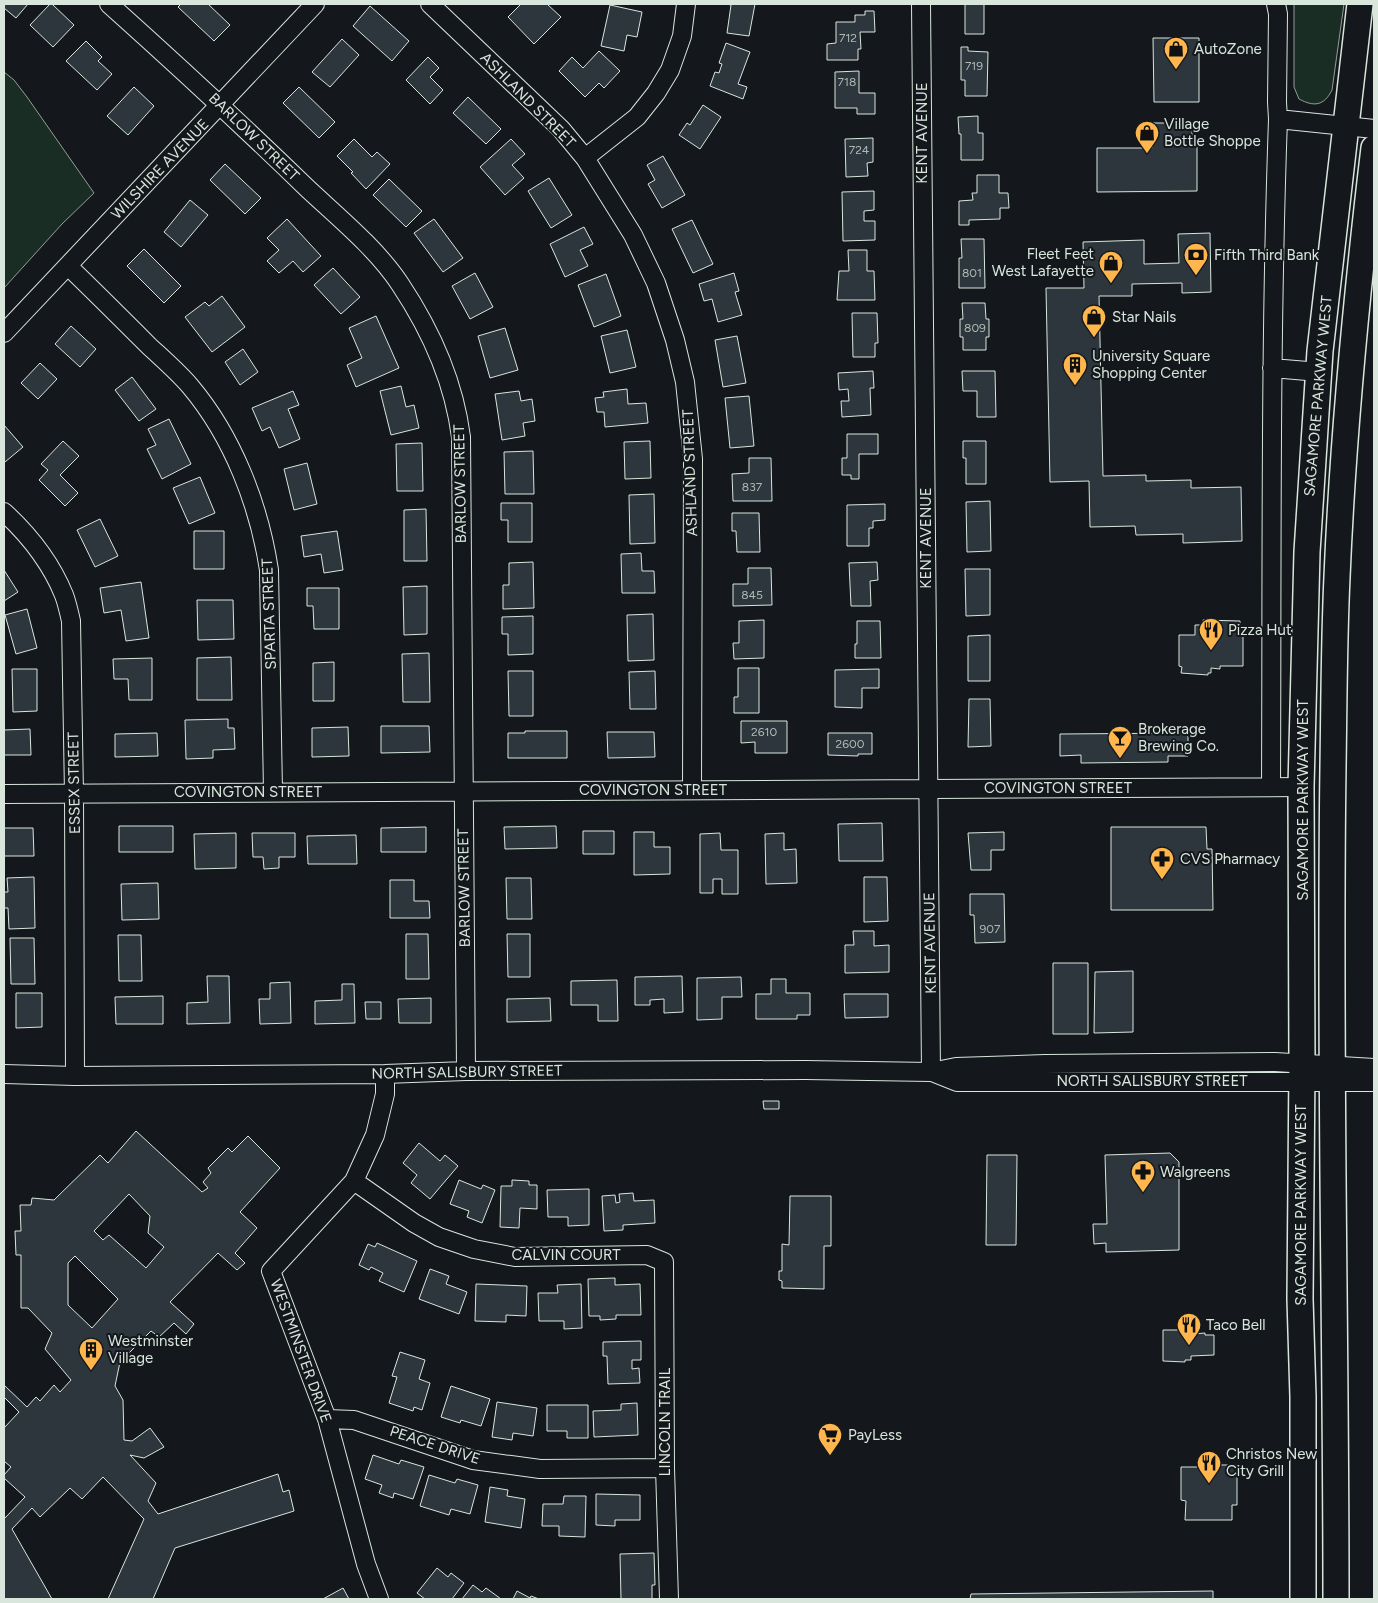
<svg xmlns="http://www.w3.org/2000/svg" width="1378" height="1603" viewBox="0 0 1378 1603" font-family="Figtree,sans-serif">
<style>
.green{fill:#1a2d24;stroke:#939e99}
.building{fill:#2c363c;stroke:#d8e6dc;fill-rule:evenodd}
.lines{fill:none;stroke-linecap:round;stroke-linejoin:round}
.minor-casing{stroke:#d8e6dc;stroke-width:20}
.highway-casing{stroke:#d8e6dc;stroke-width:28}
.minor{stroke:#14181c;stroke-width:18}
.highway{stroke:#14181c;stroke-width:25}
.labels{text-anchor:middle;stroke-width:4;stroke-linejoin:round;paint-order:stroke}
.number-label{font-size:12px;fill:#adbab4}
.poi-label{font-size:15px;fill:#d8e6dc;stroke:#14181c;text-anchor:start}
.street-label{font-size:15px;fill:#d8e6dc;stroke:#14181c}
</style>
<rect width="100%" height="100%" fill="#14181c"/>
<path class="green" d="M1294 4H1344L1332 90C1324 106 1314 107 1299 99L1294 87Z
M4 72 14 80 27 97 94 193 62 224 4 288Z"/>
<path class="building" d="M4 4H28L16 18 4 8Z
M50 4H52L74 25 53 47 30 25Z
M181 4H208L230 25 214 41 178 7Z
M521 4H547L561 17 534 44 508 17Z
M727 4H755L749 36 727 33 731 5Z
M962 4H984V34H965V4Z
M610 5 642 12 637 37 627 35 624 51 601 46Z
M370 6 409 41 392 61 353 26Z
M865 11H874L875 32H860L861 49H858V60H827V44L836 43V22H855V15H865Z
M1153 38H1199V102H1154Z
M342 39 359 55 330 87 312 72Z
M86 41 102 57 98 61 112 74 97 90 66 61Z
M726 43 750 52 738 84 747 87 743 99 710 86 715 72 719 73 722 64 719 63Z
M961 47H968V51L988 52 987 96H965V80H961Z
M599 51 620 71 604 88 599 83 585 97 559 71 572 57 583 68Z
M428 57 439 68 430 77 443 90 430 104 406 80Z
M859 71V93H875V114H857V108H835V72Z
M134 87 154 106 128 135 107 116Z
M299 87 335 122 319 138 283 103Z
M468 97 501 129 486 144 453 113Z
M703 105 721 117 700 149 679 135 687 123 690 125Z
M978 116V133H983V160H961V134H959L958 117Z
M1152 123H1192V145L1197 144V191L1097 192V148H1152Z
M873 138V162L867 163 868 176 846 177 845 139Z
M354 139 372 157 377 152 390 164 366 189 351 173 353 172 337 156Z
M511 139 525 154 512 165 524 178 505 195 480 167Z
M663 156 685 195 662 208 648 184 655 180 647 165Z
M225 164 261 198 245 214 210 180Z
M977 175H999V193H1008L1009 208H1000V219L969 220V225H959V201L973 200 972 193H977Z
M549 178 572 215 551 228 528 191Z
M389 179 422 211 406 227 373 195Z
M874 191V210L864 211V221H875V240L843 241 842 192Z
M190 200 208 215 181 247 164 232Z
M287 219 321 256 303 272 293 261 279 273 267 261 279 250 267 238Z
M434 219 463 258 443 272 414 233Z
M692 220 713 264 693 273 672 229Z
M584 227 593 244 580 250 588 266 565 277 550 244Z
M1210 233 1211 292 1182 293V283L1132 284V296H1099L1103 476 1146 475V481L1191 480V488L1241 487 1242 541 1183 543V534L1136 535 1135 526 1090 527 1089 481 1050 482 1046 288H1084L1083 242 1144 240V264L1179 263 1178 234Z
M961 239H984L985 288H959V258H962Z
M144 249 181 286 164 303 127 266Z
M848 250H867V271H874L875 300H837L839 271H849Z
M333 268 360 297 341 314 314 285Z
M475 273 493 307 470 319 452 286Z
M734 273 739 291 735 292 742 315 718 322 712 299 704 301 699 284Z
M606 274 621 316 594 327 578 285Z
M222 296 245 327 212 352 185 317 205 302 209 306Z
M962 303H985L986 319H989V337H986V350H963V337H960V319H963Z
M852 313H877L878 343H875V357H853Z
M376 316 399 368 356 387 347 365 362 358 349 328Z
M71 326 96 349 80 367 55 344Z
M505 328 518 370 490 378 478 336Z
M627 330 636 367 610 373 601 336Z
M737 336 746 383 723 387 715 340Z
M243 349 258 372 240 385 225 362Z
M40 363 57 379 38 399 21 383Z
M873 371 874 388H870L871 415 842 417 841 401H849L848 389 839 390 838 373Z
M962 371H995L996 417H977V391H963Z
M132 377 156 409 139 421 115 390Z
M401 386 406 407 414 405 419 428 391 435 380 391Z
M627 389 628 404 646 403 648 423 605 427 604 412H597L595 398 604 397 603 392Z
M293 391 299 405 288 409 300 439 279 448 270 427 262 431 252 408Z
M519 391 521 401 532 399 535 421 523 423 525 436 502 440 495 394Z
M749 396 754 446 730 448 725 398Z
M169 419 191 464 162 479 147 449 156 445 148 429Z
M4 425 23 447 5 462 4 461Z
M847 434H878V454H859V479H851V475H842V458H847Z
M63 441 79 456 60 475 78 493 65 506 39 480 48 470 41 464Z
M650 441 651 478 625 479 624 442Z
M963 441H986V484H966V458H963Z
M422 443 423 491H397L396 444Z
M533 451 534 494H505L504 452Z
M749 458H771L772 501H733L732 474 749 473Z
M307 463 317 504 294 510 284 469Z
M200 477 215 513 189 524 173 488Z
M654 494 655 543 630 544 629 495Z
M990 501 991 551 967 552 966 502Z
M501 503H532V542H508V520H501Z
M885 504V520L873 521V528H869V546H847V505Z
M426 509 427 561H404V510Z
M732 513H759L760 552H737L736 531H732Z
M100 519 118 556 95 567 77 530Z
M194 531H224V569H194Z
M337 531 343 570 324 573 321 554 304 557 301 536Z
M641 553 642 571H654L655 593H622L621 554Z
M533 562 534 608 503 609V585H509V563Z
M877 562 878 580 870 581 871 606H851L849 563Z
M748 568H771L772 605 733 606V584H748Z
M965 569H990V615L966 616Z
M4 570 18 592 4 601Z
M141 582 149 638 126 641 121 610 104 613 100 588Z
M427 586V634L404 635 403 587Z
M307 588H339V629H314L313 606H307Z
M197 600H233L234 639 198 640Z
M27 609 37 648 16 654 5 615Z
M653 614 654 660 628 661 627 615Z
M533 616V654L508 655V634H502V617Z
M764 620V658L734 659 733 643H739V621Z
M1203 620 1240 621V635H1243V666H1220V669L1211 668V673H1208V675L1181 673 1182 667 1179 666V635H1195V625H1203Z
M857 621H880L881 658H855V644H857Z
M990 635V681H968V636Z
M429 653 430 702H403L402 654Z
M231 657 232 700H197V658Z
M152 658V700H129L128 679H114L113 659Z
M334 662V701H313V663Z
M738 668H759V713H734V697H738Z
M12 669H37V711L13 712Z
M879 669V688H862V708L835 707V670Z
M508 671H533V716H509Z
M655 671 656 709H630L629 672Z
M969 699H990L991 746 968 747Z
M228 719V728H234L235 749 213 750V758L186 759 185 720Z
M741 721H787V753H755V742L741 743Z
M381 726H429L430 752 381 753Z
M348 727 349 756 312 757V728Z
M30 729 31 755H4V730Z
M525 731H567V758H508V733H525Z
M607 732H654L655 757 608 758Z
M157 733 158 756 115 757V734Z
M828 733H872V754H858V756L828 755Z
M1188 733V756H1168V762L1081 763V755L1060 756V734Z
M882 823 883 861H839L838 824Z
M119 826H173V852H119Z
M556 826 557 848 505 849 504 827Z
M426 827V852H381V828Z
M1111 827H1206L1207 849H1212L1213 910H1111Z
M4 828H33L34 856H4Z
M583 831H614V854H583Z
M634 832H654V847H670V874L634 875Z
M1004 832V850H991V870H971L968 833Z
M236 833V868L195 869 194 834Z
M252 833H295V857H279V868L264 869 263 857H253Z
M720 833 721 850H738V894H722V879H713V893H700V834Z
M784 833V850L796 849 797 883 766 884 765 834Z
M356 835 357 864H308L307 836Z
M34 877 35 928 9 929 8 908H4V892H8L7 878Z
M864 877H887L888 921 864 922Z
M506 878H531L532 919H507Z
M390 880H414V901H429L430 918H390Z
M158 883 159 919 122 920 121 884Z
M970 894H1004L1005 942 975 943 974 915H970Z
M853 931H874V946L889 945V972L845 973V945H854Z
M406 934H428L429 979H406Z
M507 934H530V977H508Z
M118 935H141L142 981H119Z
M10 938H34L35 984H11Z
M1053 963H1088V1034H1053Z
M1133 971V1032L1094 1033 1095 972Z
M207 976H229L230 1023 187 1024V1003L208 1002Z
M682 976 683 1012 664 1013V999L650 1000V1005H635V977Z
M741 977 742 997H722V1019L697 1020V978Z
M771 979H786V993H810V1015H797V1019H756V994H771Z
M617 980 618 1021H598V1005H571V981Z
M290 982 291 1023 260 1024 259 999H270V983Z
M342 984H354L355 1023 315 1024V1001L342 1000Z
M16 993H42V1027L16 1028Z
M844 994H888V1017L845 1018Z
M163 996V1024H116L115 997Z
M431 998V1023H399L398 999Z
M550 998 551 1021 507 1022V999Z
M365 1002H381V1019H366Z
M763 1101H779V1109H764Z
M136 1131 202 1192 208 1188 203 1182 211 1173 208 1168 228 1148 232 1152 248 1136 280 1168 240 1212 257 1228 235 1253 245 1263 237 1270 218 1253 170 1302 194 1324 186 1334 174 1323 159 1337 151 1331 120 1362 115 1386 123 1400 124 1440 132 1441 150 1428 164 1447 144 1458 130 1455 156 1483 148 1501 158 1514 278 1474 283 1492 289 1490 294 1511 175 1548 153 1599H108L144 1519 103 1477 82 1499 70 1488 40 1517 32 1508 12 1529 52 1599H4V1519L25 1497 4 1478V1475L11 1467 4 1461V1428L19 1412 4 1397V1385L27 1407 36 1397 40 1401 54 1385 60 1392 71 1380 45 1349 52 1333 28 1308H21V1255H16L15 1231H21L20 1205H31L32 1198 54 1200 100 1155 108 1163ZM129 1194 150 1216 148 1233 164 1247 146 1268 109 1235 103 1240 94 1231ZM75 1256 118 1299 92 1328 68 1305V1263Z
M419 1143 440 1161 445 1155 458 1166 430 1199 411 1183 417 1175 403 1163Z
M1170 1153 1179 1162V1250L1106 1252V1243L1094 1244 1093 1224H1107L1105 1155Z
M987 1155H1017L1016 1245H986Z
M459 1180 481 1189 483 1185 495 1190 482 1223 467 1217 469 1211 450 1204Z
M512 1180 529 1181V1185H537V1209L520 1208 519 1228 500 1227 501 1186H512Z
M589 1189V1225L568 1226V1217H548L547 1190Z
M633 1193 634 1201 654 1200 655 1223 623 1225V1230L604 1231 602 1196 615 1195 616 1203 620 1202 619 1194Z
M790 1196H831V1246H824V1289L782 1288V1281L779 1280V1271H782V1244L789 1245Z
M377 1243 417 1261 404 1292 379 1281 383 1273 371 1267 369 1270 359 1265 368 1244 375 1247Z
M430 1269 449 1276 446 1284 467 1292 459 1314 419 1299Z
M615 1278V1285L640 1284 641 1315H616V1319L600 1320V1316H589L588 1279Z
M476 1284 527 1286 526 1316 506 1315V1322L475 1321Z
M581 1284 582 1328 564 1329V1321H539L538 1293H558L557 1285Z
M1163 1330H1191V1335H1193V1334L1205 1333V1335H1214V1355L1191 1356V1360H1185V1362L1163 1361Z
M641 1341V1360H632V1369L639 1368 640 1383 608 1384 607 1356H603V1342Z
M400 1352 425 1360 419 1379 430 1383 422 1410 414 1407 413 1411 389 1403 397 1377 392 1376Z
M451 1386 490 1399 481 1426 461 1420 460 1423 441 1417Z
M497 1402 537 1408 533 1436 513 1433 512 1440 492 1437Z
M637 1403 638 1435 594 1437 593 1411 621 1410V1404Z
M547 1405H588V1438H567V1431H547Z
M373 1455 399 1464 401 1460 424 1467 413 1499 394 1493 393 1498 379 1493 382 1485 365 1479Z
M1219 1465H1237V1505H1232V1520H1185L1186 1501 1181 1500V1467H1219Z
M429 1475 455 1483 457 1479 478 1485 470 1514 451 1509 449 1515 420 1506Z
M490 1487 508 1490 507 1496 525 1499 521 1528 485 1522Z
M596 1494 640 1495V1520H615V1526L596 1525Z
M564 1496H586L585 1537 559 1536V1526H542L543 1504H563Z
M654 1553 655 1585H652V1599H621L620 1554Z
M437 1568 448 1577 451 1573 464 1583 452 1599H425L417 1593Z
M473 1585 482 1592 486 1588 501 1599H462Z
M343 1588 349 1599H323Z
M517 1591 530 1598 531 1596 539 1599H513Z
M1213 1591V1599H970L971 1594Z"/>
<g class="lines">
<defs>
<path id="minor" d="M109 4C176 64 243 126 308 189 338 217 377 249 400 284 430 329 454 382 461 437L466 1071
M430 4 561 129 585 158 633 235 656 283 675 340 685 382 693 459 692 790
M921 4 931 1072
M1278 119 1374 129
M585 158 637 117 656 93 670 70 682 36 686 4
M68 266C95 292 122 319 149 346 163 359 178 372 190 386 233 437 259 505 269 570L273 792
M4 333 315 4
M1272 368 1319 372
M4 512C29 535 51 563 64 595 67 603 69 612 71 621L74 794 75 1076
M1271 787C1272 564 1270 342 1278 119L1277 102 1278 14 1276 4
M4 794 1301 787
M932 1072 957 1082H1374
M4 1074 75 1076 385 1074 466 1071 805 1070 931 1072 956 1067 1045 1064 1275 1062 1374 1068
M354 1181 414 1223 439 1237 474 1249 515 1257 647 1255 664 1262 665 1468 669 1599
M327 1419 354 1420 473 1460 540 1469 665 1468
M379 1599 366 1564 327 1419 271 1271 354 1181 375 1135 385 1094V1074"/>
<path id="highway" d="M1303 1599V1397L1300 1299 1302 1065 1301 787 1307 552 1320 351 1360 4
M1336 1599C1336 1322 1329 1044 1333 767 1334 704 1334 640 1337 577 1343 433 1357 290 1374 148"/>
</defs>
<use href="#minor" class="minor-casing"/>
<use href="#highway" class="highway-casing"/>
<use href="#minor" class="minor"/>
<use href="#highway" class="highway"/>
</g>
<defs>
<symbol id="shop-pin" viewBox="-11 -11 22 30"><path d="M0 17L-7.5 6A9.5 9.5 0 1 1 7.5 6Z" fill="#ffb74d" stroke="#14181c"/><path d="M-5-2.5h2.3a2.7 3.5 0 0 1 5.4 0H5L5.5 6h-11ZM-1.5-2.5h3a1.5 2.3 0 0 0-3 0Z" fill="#111"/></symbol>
<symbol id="bank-pin" viewBox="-11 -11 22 30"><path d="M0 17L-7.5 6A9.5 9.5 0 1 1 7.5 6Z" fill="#ffb74d" stroke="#14181c"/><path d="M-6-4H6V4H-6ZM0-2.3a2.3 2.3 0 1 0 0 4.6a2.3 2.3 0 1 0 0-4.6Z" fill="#111"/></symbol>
<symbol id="building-pin" viewBox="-11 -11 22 30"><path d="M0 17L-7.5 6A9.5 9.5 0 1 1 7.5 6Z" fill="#ffb74d" stroke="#14181c"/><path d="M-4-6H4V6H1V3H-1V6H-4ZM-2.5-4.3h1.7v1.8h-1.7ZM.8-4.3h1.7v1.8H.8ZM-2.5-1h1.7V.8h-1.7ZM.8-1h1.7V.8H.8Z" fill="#111"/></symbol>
<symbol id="restaurant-pin" viewBox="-11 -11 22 30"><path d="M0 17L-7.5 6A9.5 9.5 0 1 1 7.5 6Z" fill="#ffb74d" stroke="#14181c"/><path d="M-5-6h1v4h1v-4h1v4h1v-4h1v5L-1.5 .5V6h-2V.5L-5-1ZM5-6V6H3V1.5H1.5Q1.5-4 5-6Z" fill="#111"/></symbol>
<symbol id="bar-pin" viewBox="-11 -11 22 30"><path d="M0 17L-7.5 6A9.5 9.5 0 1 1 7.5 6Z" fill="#ffb74d" stroke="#14181c"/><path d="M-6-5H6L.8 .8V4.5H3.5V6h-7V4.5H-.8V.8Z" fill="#111"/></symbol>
<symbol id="pharmacy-pin" viewBox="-11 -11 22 30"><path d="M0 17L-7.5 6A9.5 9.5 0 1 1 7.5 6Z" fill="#ffb74d" stroke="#14181c"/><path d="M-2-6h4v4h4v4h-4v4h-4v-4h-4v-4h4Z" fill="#111"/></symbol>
<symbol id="supermarket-pin" viewBox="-11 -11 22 30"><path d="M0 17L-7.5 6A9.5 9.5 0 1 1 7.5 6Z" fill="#ffb74d" stroke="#14181c"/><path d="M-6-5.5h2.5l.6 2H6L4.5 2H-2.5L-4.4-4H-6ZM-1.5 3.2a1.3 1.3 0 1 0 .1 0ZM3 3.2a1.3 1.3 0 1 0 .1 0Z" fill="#111"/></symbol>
</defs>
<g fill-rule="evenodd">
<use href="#shop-pin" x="1162" y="35" width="28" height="38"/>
<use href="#shop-pin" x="1133" y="119" width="28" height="38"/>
<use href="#bank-pin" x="1182" y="241" width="28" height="38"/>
<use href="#shop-pin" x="1097" y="249" width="28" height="38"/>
<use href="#shop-pin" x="1080" y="303" width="28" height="38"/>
<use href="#building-pin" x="1061" y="351" width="28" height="38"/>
<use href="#restaurant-pin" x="1197" y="616" width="28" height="38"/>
<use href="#bar-pin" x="1106" y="724" width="28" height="38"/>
<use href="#pharmacy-pin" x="1148" y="845" width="28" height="38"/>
<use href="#pharmacy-pin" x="1129" y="1158" width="28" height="38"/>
<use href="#restaurant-pin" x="1175" y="1311" width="28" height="38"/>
<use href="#building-pin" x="77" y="1336" width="28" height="38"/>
<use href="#supermarket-pin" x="816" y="1421" width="28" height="38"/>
<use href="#restaurant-pin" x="1195" y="1449" width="28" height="38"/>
</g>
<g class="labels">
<g class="number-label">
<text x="848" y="42">712</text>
<text x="974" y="70">719</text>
<text x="847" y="86">718</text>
<text x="859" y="154">724</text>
<text x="972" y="277">801</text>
<text x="975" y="332">809</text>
<text x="752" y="491">837</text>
<text x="752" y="599">845</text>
<text x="764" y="736">2610</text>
<text x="850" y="748">2600</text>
<text x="990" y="933">907</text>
</g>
<g class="poi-label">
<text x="1194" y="54">AutoZone</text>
<text x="1164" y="129">Village<tspan x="1164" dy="17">Bottle Shoppe</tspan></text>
<text x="1094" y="259" text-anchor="end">Fleet Feet<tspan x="1094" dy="17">West Lafayette</tspan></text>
<text x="1214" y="260">Fifth Third Bank</text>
<text x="1112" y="322">Star Nails</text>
<text x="1092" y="361">University Square<tspan x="1092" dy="17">Shopping Center</tspan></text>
<text x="1228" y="635">Pizza Hut</text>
<text x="1138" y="734">Brokerage<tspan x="1138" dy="17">Brewing Co.</tspan></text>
<text x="1180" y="864">CVS Pharmacy</text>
<text x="1160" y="1177">Walgreens</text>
<text x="1206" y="1330">Taco Bell</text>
<text x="108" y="1346">Westminster<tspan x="108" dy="17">Village</tspan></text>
<text x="848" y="1440">PayLess</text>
<text x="1226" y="1459">Christos New<tspan x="1226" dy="17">City Grill</tspan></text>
</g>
<g class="street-label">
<text transform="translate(528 100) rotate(45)" y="5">ASHLAND STREET</text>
<text transform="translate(922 133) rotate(-90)" y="5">KENT AVENUE</text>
<text transform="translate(254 137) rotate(44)" y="5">BARLOW STREET</text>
<text transform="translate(160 169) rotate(-46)" y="5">WILSHIRE AVENUE</text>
<text transform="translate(1318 396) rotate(-85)" y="5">SAGAMORE PARKWAY WEST</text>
<text transform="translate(690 473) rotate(-92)" y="5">ASHLAND STREET</text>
<text transform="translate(460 484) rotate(-91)" y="5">BARLOW STREET</text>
<text transform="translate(926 538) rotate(-90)" y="5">KENT AVENUE</text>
<text transform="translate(269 614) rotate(-92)" y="5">SPARTA STREET</text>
<text transform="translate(74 783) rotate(-91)" y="5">ESSEX STREET</text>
<text x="1058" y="793">COVINGTON STREET</text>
<text x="653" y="795">COVINGTON STREET</text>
<text x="248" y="797">COVINGTON STREET</text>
<text transform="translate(1303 800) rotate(-90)" y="5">SAGAMORE PARKWAY WEST</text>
<text transform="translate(464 888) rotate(-91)" y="5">BARLOW STREET</text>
<text transform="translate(930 943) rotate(-91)" y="5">KENT AVENUE</text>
<text transform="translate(467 1072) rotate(-1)" y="5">NORTH SALISBURY STREET</text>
<text x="1152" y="1086">NORTH SALISBURY STREET</text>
<text transform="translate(1301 1205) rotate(-90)" y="5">SAGAMORE PARKWAY WEST</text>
<text x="566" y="1260">CALVIN COURT</text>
<text transform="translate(301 1351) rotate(70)" y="5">WESTMINSTER DRIVE</text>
<text transform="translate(665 1422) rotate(-90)" y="5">LINCOLN TRAIL</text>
<text transform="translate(435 1445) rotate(18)" y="5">PEACE DRIVE</text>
</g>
</g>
<rect width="1378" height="1603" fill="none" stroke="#d8e6dc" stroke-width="10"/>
</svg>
